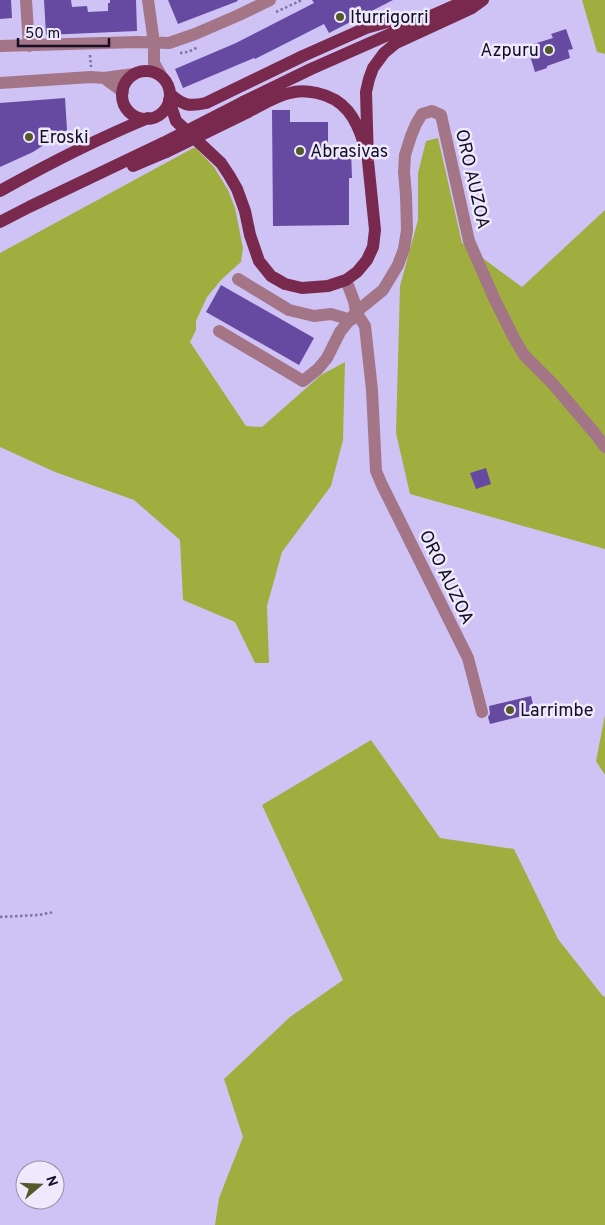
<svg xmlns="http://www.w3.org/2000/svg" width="605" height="1225" viewBox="0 0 605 1225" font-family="Overpass,sans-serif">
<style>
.green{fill:#a0ae40}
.building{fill:#6649a1}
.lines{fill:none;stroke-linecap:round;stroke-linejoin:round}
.path{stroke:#7d739a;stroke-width:2.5;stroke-dasharray:2.5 2.5;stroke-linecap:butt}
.minor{stroke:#a37586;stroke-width:12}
.major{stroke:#79294d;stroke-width:12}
.major-bridge{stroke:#79294d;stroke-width:12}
.poi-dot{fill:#545b29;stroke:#eee9fd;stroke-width:2}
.labels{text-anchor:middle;stroke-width:5;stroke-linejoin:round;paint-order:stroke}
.poi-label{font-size:18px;fill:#140d23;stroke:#eee9fd;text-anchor:start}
.street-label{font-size:18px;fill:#140d23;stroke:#eee9fd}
</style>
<rect width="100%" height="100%" fill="#cfc3f6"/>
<path class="green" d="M582 0H605V54L597 52Z
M438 138 462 243 522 287 605 210V549L410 494 396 433 400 286 418 220V173L426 141Z
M195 147 214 167 228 190 235 208 243 248 241 262 222 279 207 297 196 321V330L190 342 246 426 262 427 321 375 345 362 343 440 331 486 282 552 267 606 269 663H255L235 622 183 600 180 540 134 500 55 472 0 447V253Z
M605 715V775L596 761Z
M371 740 440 838 514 849 558 939 602 995 605 997V1225H215L219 1198 243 1137 224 1079 290 1017 343 980 262 805Z"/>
<path class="building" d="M0 0H11L12 18 0 19Z
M44 0H71L72 7 87 6 88 12 108 11V3H110V0H136L137 31 46 35Z
M168 0H237L238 1 178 24Z
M312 0H393L329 33 324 24 255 59 254 58 183 88 175 69 236 43 314 3Z
M566 29 573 49 568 50 570 58 547 66V68L535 72 527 46 553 38 551 34Z
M65 98 67 130 33 152 0 167V103Z
M272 110H290V122H328V150H351L352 178H349V225L273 226Z
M221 285 314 338 299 365 206 312Z
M486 468 491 484 476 489 470 473Z
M531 696 535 713 490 724 488 717 490 714 489 706Z"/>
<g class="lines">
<path class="path" d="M276 12 302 0
M180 53 188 52 198 47
M90 55 91 67
M0 917 39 915 54 912"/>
<path class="minor" d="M26 0 29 46
M148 0 154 43V63L162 77
M0 46 137 42 169 43 195 34 239 15 270 0
M104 78 123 92
M0 83 91 77 104 78 134 74
M238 279 289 310 314 316 331 314 351 320
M346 280 354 301 356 312 365 326 372 390 376 471 382 485 468 658 482 712
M219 331 303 381 318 369 327 358 340 332 356 312 383 290 398 265 404 249 407 230 406 195 404 172 405 155 411 136 416 124 422 114 432 111 441 115 469 241 494 298 514 338 524 355 553 384 597 436 605 447"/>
<path class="major" d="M122 95a24 24 0 1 1 48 0a24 24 0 1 1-48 0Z
M170 94C183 105 188 107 206 103L303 56 366 28 398 19 431 16
M169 100 176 121 221 163 229 175 237 189 245 211 250 235 259 261 271 276 285 284 302 288 328 286 346 280 357 272 367 260 373 247 375 230 368 161 366 92 369 79 373 68 384 53 396 43 472 8 483 0
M243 102 311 69 467 0
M248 112C262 105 276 96 290 93 299 90 308 91 317 93 345 99 356 118 364 144
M133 166 166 152
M0 191C48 164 97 139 148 118
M0 222 29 207 163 143"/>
<path class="major-bridge" d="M163 143 243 102
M166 152 248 112"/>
</g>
<g class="poi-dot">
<circle cx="340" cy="17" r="5"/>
<circle cx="549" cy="50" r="5"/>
<circle cx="29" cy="137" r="5"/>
<circle cx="300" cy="151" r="5"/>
<circle cx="510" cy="710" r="5"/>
</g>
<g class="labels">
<g class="poi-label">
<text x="350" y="23">Iturrigorri</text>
<text x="539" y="56" text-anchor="end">Azpuru</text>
<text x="39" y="143">Eroski</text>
<text x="310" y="157">Abrasivas</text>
<text x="520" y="716">Larrimbe</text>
</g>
<g class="street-label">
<text transform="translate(473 179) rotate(77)" y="6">ORO AUZOA</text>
<text transform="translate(447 577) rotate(64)" y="6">ORO AUZOA</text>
</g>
</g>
<g transform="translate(40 1185) rotate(71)"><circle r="24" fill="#eee9fd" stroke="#9791a6"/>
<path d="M0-4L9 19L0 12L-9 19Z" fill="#545b29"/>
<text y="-8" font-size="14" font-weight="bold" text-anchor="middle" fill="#140d23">N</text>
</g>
<path d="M18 38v8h91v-8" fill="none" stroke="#140d23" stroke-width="2.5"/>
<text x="25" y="38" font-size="15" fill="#140d23" stroke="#eee9fd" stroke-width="4" paint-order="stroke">50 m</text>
</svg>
